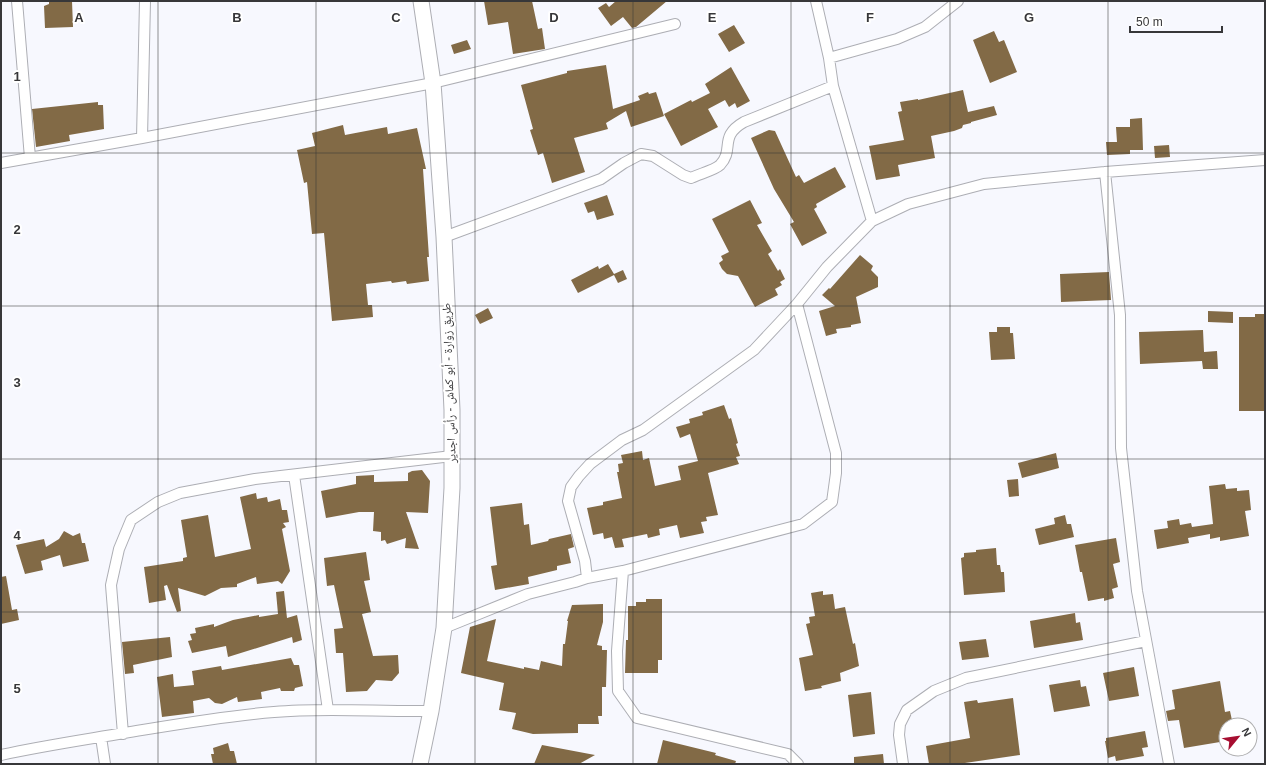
<svg xmlns="http://www.w3.org/2000/svg" width="1266" height="765" viewBox="0 0 1266 765" font-family="Arial,'Noto Naskh Arabic',sans-serif">
<style>
.building{fill:#826a46}
.lines{fill:none;stroke-linecap:round;stroke-linejoin:round}
.minor-casing{stroke:#adaeb4;stroke-width:12}
.primary-casing{stroke:#adaeb4;stroke-width:17}
.minor{stroke:#fff;stroke-width:10}
.primary{stroke:#fff;stroke-width:15}
.grid{fill:none;stroke:#373739;stroke-width:1;stroke-opacity:0.55}
.labels{text-anchor:middle;stroke-width:4;stroke-linejoin:round;paint-order:stroke}
.street-label{font-size:12px;fill:#373739;stroke:#fff}
.grid-label{font-size:13px;text-anchor:middle;font-weight:bold;fill:#373739;stroke:#fff;stroke-width:4;stroke-linejoin:round;paint-order:stroke}
</style>
<rect width="100%" height="100%" fill="#f7f8fe"/>
<path class="building" d="M49 1H72L73 27 45 28 44 6 49 4Z
M484 1H532L538 29 542 28 545 49 513 54 508 22 488 25Z
M616 1H667L636 27 632 28 623 17 611 26 598 8 606 3 609 7Z
M734 25 745 43 729 52 718 34Z
M994 31 999 42 1004 40 1017 72 990 83 973 40Z
M467 40 471 49 454 54 451 45Z
M606 65 613 109 640 100 638 96 648 92 649 94 656 92 664 116 631 127 626 111 606 123 608 129 574 138 585 172 552 183 543 153 538 155 530 130 533 129 521 85 567 73V71Z
M731 67 750 101 737 108 735 103 729 107 725 100 708 109 718 127 681 146 664 114 691 100 692 102 710 93 705 84Z
M963 90 968 112 994 106 997 115 971 122V123L963 125 962 128 954 131 931 136 935 158 898 165 900 176 876 180 869 146 904 140 898 112 902 111 900 102 918 99V100Z
M98 102V105H103L104 129 69 135 70 141 36 147 32 109Z
M1142 118 1143 150H1130V154L1107 155 1106 142H1117L1116 127H1130V119Z
M343 125 345 135 387 127 388 134 417 128 426 169H423L429 257H427L429 281 407 284 406 281 392 283 391 281 366 284 368 305H372L373 317 332 321 324 233 312 234 307 182 304 183 297 150 315 146 312 133Z
M769 130 775 131 796 177 799 175 804 183 835 167 846 187 816 204 817 207 814 209 827 233 802 246 790 224 794 222 774 189 751 138Z
M1169 145 1170 157 1155 158 1154 146Z
M607 195 614 215 597 220 594 211 588 213 584 203Z
M750 200 762 223 757 225 772 251 768 254 778 271 780 269 785 279 780 282 782 285 775 289 778 295 755 307 738 276 727 274 722 269 719 263 723 260 721 256 729 252 712 219Z
M860 255 873 266 871 270 878 277V287L856 297 861 323 851 325V327L836 329 837 333 826 336 819 311 835 306 822 295 829 288 830 289Z
M608 264 614 274 623 270 627 279 618 283 614 275 578 293 571 280 598 266 599 269Z
M1109 272 1111 300 1061 302 1060 274Z
M488 308 493 318 480 324 475 315Z
M1208 311 1233 312V323L1208 322Z
M1255 314H1265V411H1239V317H1255Z
M997 327H1010V333H1013L1015 359 991 360 989 332H997Z
M1203 330 1204 352 1217 351 1218 369H1203L1202 361 1140 364 1139 332Z
M724 405 729 419 731 418 738 443 736 444 740 456 736 457 739 464 708 473 718 515 706 517 707 521 701 522 704 533 680 538 677 525 659 529 660 535 648 538 647 534 622 539 624 547 615 548 612 537 604 539 603 533 593 535 587 508 603 505V502L622 498 617 472H619L618 464 623 463 621 455 642 451 643 460 649 458 655 486 681 480 678 466 698 461 690 434 680 438 676 427 690 423 689 419 703 415 702 412Z
M1056 453 1059 468 1022 478 1018 463Z
M422 470 430 481 428 513 406 512 419 549 405 548 406 538 387 544 385 540 381 541V532L373 531 374 512H359L326 518 321 491 356 484V476L374 475V482L408 481V473L412 471Z
M1018 479 1019 496 1009 497 1007 480Z
M1225 484 1226 489 1237 488V491L1249 490 1251 510 1245 511 1249 536 1220 541V537L1210 539V534L1188 538 1189 543 1157 549 1154 530 1168 528 1167 521 1179 519 1180 525 1191 523 1192 527 1213 524 1209 486Z
M256 493 257 499 267 497 268 502 280 499 282 510H287L289 522 283 523 286 527 282 529 290 571 282 584 278 581 257 584 256 577 237 584V587L221 588 205 596 178 588 181 611 177 612 167 585 164 586 166 600 149 603 144 567 183 561V558L187 557 181 520 208 515 215 557 251 549 240 497Z
M522 503 524 525 529 524 531 545 548 541 549 539 571 534 574 547 568 549 571 563 557 566V570L528 577 529 584 495 590 491 566 497 565 490 507Z
M1065 515 1067 524H1071L1074 537 1039 545 1035 529 1055 524 1054 518Z
M64 531 73 536 80 533 82 543H85L89 561 63 567 60 555 41 561 43 570 25 574 16 545 44 539 46 547 59 539Z
M1116 538 1120 562 1113 564 1118 587 1112 589 1114 598 1104 601V598L1088 601 1082 572H1080L1075 545Z
M996 548 997 565H1000L1001 572H1004L1005 592 964 595 961 558 964 557V553L976 552V550Z
M366 552 370 580 364 581 371 612 362 614 373 656 398 655 399 673 392 681 376 680 367 691 346 692 343 653H336L334 629 343 628 334 585 327 586 324 558Z
M6 576 12 610 17 609 19 620 1 624V577Z
M284 591 287 618 297 615 302 640 293 643 292 637 228 657 226 646 192 653 188 641 192 640 190 634 196 633 195 628 214 624V627L233 620 259 615V617L278 614 276 592Z
M823 591V595L833 594 835 609 845 607 853 644 855 643 859 666 840 673 841 681 821 686 822 688 805 691 799 658 813 655 806 624 810 623 809 617 815 616 811 593Z
M646 599H662V660H658V673H625L626 640H628V606H636V602H646Z
M603 604V622L597 645 602 646V650H607L606 687H602V716H598L599 724H578V733L533 734 512 729 516 713 499 710 504 683 461 673 470 627 496 619 487 661 524 669V667L539 670 541 661 562 666 563 644H565L568 621H567L572 605Z
M1075 613 1076 623 1080 622 1083 640 1034 648 1030 621Z
M170 637 172 657 133 665 134 673 125 674 122 642Z
M986 639 989 657 962 660 959 642Z
M291 658 294 665H299L303 686 295 688 294 691H281L280 688 261 692 262 699 238 702 237 697 222 704 215 703 209 698 193 701 194 713 162 717 157 677 173 674 174 687 194 685 192 671 221 666 222 670Z
M1134 667 1139 696 1109 701 1103 673Z
M1080 680 1081 687 1086 686 1090 706 1054 712 1049 685Z
M1220 681 1225 712 1230 711 1233 725H1226V741L1184 748 1179 720 1168 721 1166 711 1175 709 1172 690Z
M871 692 875 734 853 737 848 695Z
M1013 698 1020 755 958 764H929L926 746 970 738 964 702 977 700 978 703Z
M1145 731 1148 747 1142 748 1144 756 1116 761 1115 756 1108 758 1105 741H1106V738Z
M663 740 716 753 715 755 736 761 735 764H657Z
M228 743 230 751H234L237 764H213L211 754H214L213 748Z
M542 745 595 755 579 764H534Z
M883 754 884 764H854V757Z"/>
<g class="lines">
<defs>
<path id="minor" d="M17 1 30 158
M816 1 829 58 833 86 872 221
M829 58 897 39 925 27 958 1
M142 138 145 1
M1 163 142 138 433 83 675 24
M1105 172 1120 315 1121 448 1137 591 1169 764
M444 237 601 179 624 163 641 154 653 156 683 175 691 178C699 174 715 170 720 165 735 149 718 137 744 122L833 86
M294 475 328 710
M623 571 617 651 618 691 637 718 788 754 798 764
M587 578 623 571 803 524 832 502 836 473V453L797 304
M444 628 528 594 575 582 587 578 585 561 568 501 571 487 579 476 590 464 622 440 643 430 754 350 797 304 827 267 872 221 908 204 984 184 1105 172 1265 160
M123 734 111 585 119 549 131 520 158 502 180 493 255 479 452 456
M101 737 105 764
M1 755C42 746 83 740 124 733 173 725 223 716 274 712 326 707 379 712 431 711
M903 764 899 735 900 724 907 710 934 691 966 678 1146 641"/>
<path id="primary" d="M420 764 431 711 444 628 452 488V410L444 237 433 83 421 1"/>
</defs>
<use href="#minor" class="minor-casing"/>
<use href="#primary" class="primary-casing"/>
<use href="#minor" class="minor"/>
<use href="#primary" class="primary"/>
</g>
<path class="grid" d="M158 1V764M316 1V764M475 1V764M633 1V764M791 1V764M950 1V764M1108 1V764M1 153H1265M1 306H1265M1 459H1265M1 612H1265"/>
<g class="labels">
<g class="street-label">
<text transform="translate(449 383) rotate(-92)" y="4">طريق زوارة - أبو كماش - رأس اجدير</text>
</g>
</g>
<g class="grid-label">
<text x="79" y="22">A</text>
<text x="237" y="22">B</text>
<text x="396" y="22">C</text>
<text x="554" y="22">D</text>
<text x="712" y="22">E</text>
<text x="870" y="22">F</text>
<text x="1029" y="22">G</text>
<text x="17" y="81">1</text>
<text x="17" y="234">2</text>
<text x="17" y="387">3</text>
<text x="17" y="540">4</text>
<text x="17" y="693">5</text>
</g>
<rect width="1266" height="765" fill="none" stroke="#373739" stroke-width="4"/>
<g transform="translate(1238 737) rotate(61)"><circle r="19" fill="#ffffff" stroke="#afafb0"/>
<path d="M0-3L7 15L0 10L-7 15Z" fill="#a70e31"/>
<text y="-6" font-size="11" font-weight="bold" text-anchor="middle" fill="#373739">N</text>
</g>
<path d="M1130 26v6h92v-6" fill="none" stroke="#373739" stroke-width="2"/>
<text x="1136" y="26" font-size="12" fill="#373739" stroke="#ffffff" stroke-width="3" paint-order="stroke">50 m</text>
</svg>
